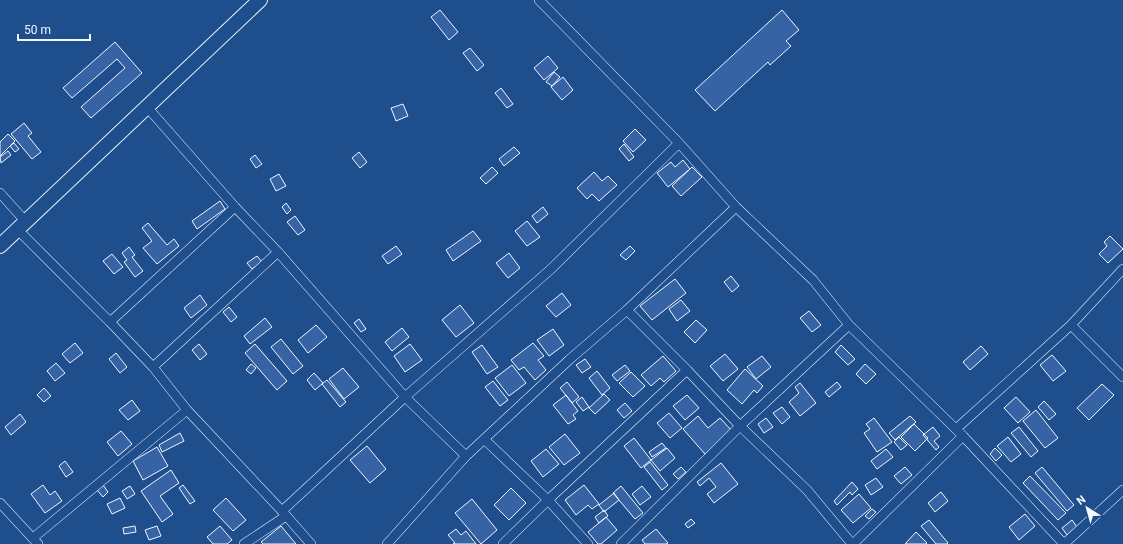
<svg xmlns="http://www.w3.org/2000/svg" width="1123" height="544" viewBox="0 0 1123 544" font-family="Roboto,sans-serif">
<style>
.building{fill:#3563a3;stroke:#f2f6ff}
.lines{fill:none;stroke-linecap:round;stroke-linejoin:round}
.minor-casing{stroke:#f2f6ff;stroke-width:10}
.primary-casing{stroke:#f2f6ff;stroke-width:16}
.minor{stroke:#1f4e8c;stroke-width:9}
.primary{stroke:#1f4e8c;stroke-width:14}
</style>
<rect width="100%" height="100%" fill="#1f4e8c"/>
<path class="building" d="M440 10 458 32 449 40 431 17Z
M782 10 799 30 786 41 791 46 770 65 768 62 715 111 695 90Z
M115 42 142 73 91 118 81 107 125 68 117 59 72 98 63 88Z
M470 48 484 65 477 71 463 53Z
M548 56 558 68 544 80 534 68Z
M554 72 560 77 552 86 546 82Z
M563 77 573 90 562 100 551 87Z
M501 88 513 104 507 108 495 93Z
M403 104 408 116 396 121 391 108Z
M24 123 32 133 28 136 41 152 32 159 11 134Z
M635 129 646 140 633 152 623 141Z
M8 134 15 141 0 156V142Z
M14 143 19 149 15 152 10 146Z
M624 144 634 157 629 161 619 149Z
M514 147 520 153 504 166 499 159Z
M8 151 11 155 1 163 0 157Z
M359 152 367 162 360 168 352 158Z
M255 155 262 164 256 168 250 159Z
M683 160 690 169 668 187 657 173 671 162 675 167Z
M492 167 498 173 486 184 480 178Z
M692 167 702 177 681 196 672 186Z
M594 172 602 181 608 176 617 185 599 201 592 194 587 199 577 188Z
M279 174 286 186 276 191 270 179Z
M220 201 225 209 197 229 192 221Z
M286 203 291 210 287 214 282 207Z
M543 207 548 214 537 223 532 216Z
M295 216 305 230 298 235 287 222Z
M527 221 540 237 527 246 515 231Z
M148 223 167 245 174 239 179 246 157 264 143 248 152 241 142 228Z
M473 231 481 241 453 261 446 250Z
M1110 236 1123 249 1108 263 1099 254 1107 246 1104 242Z
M396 246 402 254 388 264 382 256Z
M630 246 635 251 626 260 620 255Z
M129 247 135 255 132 257 143 271 135 277 124 262 127 260 122 253Z
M509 253 520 268 508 278 496 263Z
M112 254 123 267 114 274 103 261Z
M257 256 262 262 252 269 247 263Z
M731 276 739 286 732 292 724 282Z
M675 279 686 293 652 320 640 306Z
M562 293 571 305 556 317 546 306Z
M200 295 207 305 191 318 184 308Z
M681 300 690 311 677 321 669 309Z
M460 305 474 323 456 337 442 320Z
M229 307 237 317 231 322 223 312Z
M809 311 821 325 812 332 800 318Z
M265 318 272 327 250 344 244 336Z
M359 319 366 329 361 332 354 323Z
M696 320 707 330 695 343 684 332Z
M316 325 327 337 308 353 298 340Z
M402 328 409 337 392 351 385 342Z
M553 329 564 345 549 356 537 340Z
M281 339 303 366 293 374 271 347Z
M75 343 83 353 70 363 62 354Z
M533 343 544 356 538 360 546 370 535 380 524 367 519 370 511 360Z
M199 344 207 354 200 360 192 350Z
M255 344 287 381 277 390 245 353Z
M410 344 422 360 405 372 394 356Z
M482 345 498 367 487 374 472 352Z
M841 345 855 359 848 365 835 352Z
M981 346 988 354 970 370 963 362Z
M116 353 127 367 120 373 109 359Z
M725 354 738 369 723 381 710 366Z
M1052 355 1066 371 1053 381 1040 365Z
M663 356 676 371 664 382 660 378 651 386 641 375Z
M762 356 771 367 756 379 747 367Z
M585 359 591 367 582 373 576 365Z
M56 363 65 373 55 381 47 371Z
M251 364 256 368 251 374 246 370Z
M865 364 876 374 866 384 856 374Z
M512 365 526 383 509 396 495 378Z
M625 365 630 371 617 381 612 375Z
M343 368 359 387 344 399 329 379Z
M745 369 763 386 757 393 754 390 742 404 727 390Z
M597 371 610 388 602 395 589 378Z
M631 372 645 386 633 397 619 383Z
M314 373 323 383 315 390 307 380Z
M327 380 346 402 340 407 322 384Z
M493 381 508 400 500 406 485 387Z
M567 382 579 397 572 403 560 388Z
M837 382 841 387 829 397 825 392Z
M800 383 816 403 800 416 789 402 799 393 795 387Z
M1102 384 1114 395 1089 420 1077 408Z
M44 388 51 396 44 402 37 395Z
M604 394 610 400 595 414 589 408Z
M566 395 578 411 573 415 576 419 568 424 553 405Z
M687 395 699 408 685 420 673 406Z
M582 397 589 407 583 411 576 402Z
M1016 397 1030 412 1018 423 1004 408Z
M132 400 140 411 128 420 119 410Z
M1044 401 1056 414 1049 420 1038 407Z
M625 403 632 411 624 418 617 410Z
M782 407 790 417 782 424 773 413Z
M1036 410 1058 438 1045 448 1023 421Z
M669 413 682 428 670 438 657 423Z
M20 414 26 422 11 435 5 427Z
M698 416 708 428 720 418 732 431 705 454 683 429Z
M910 416 916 422 895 440 889 433Z
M766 418 773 427 764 433 758 424Z
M874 418 892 442 877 452 864 433 870 429 866 424Z
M914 424 928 438 915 451 901 437Z
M933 427 940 436 934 441 939 447 936 450 923 435Z
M1019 427 1038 451 1031 457 1011 433Z
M121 431 132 444 118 456 107 442Z
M180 433 184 441 162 452 159 445Z
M565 434 580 453 564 465 549 447Z
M899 437 907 445 901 450 894 442Z
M1008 437 1021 454 1011 462 997 446Z
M634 438 651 460 641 468 624 446Z
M662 443 666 448 652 457 649 452Z
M367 446 386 469 370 483 350 460Z
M157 447 168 466 143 480 133 461Z
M667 448 675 458 660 471 651 460Z
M995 448 1002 455 996 461 990 454Z
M546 449 559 464 543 477 531 461Z
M886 449 893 457 877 469 871 461Z
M65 461 73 472 66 477 59 466Z
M650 462 668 485 662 490 644 467Z
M721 463 738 484 714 503 707 494 716 487 709 478 700 486 697 482Z
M681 467 686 472 678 479 673 474Z
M905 467 912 475 901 484 894 476Z
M1042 467 1074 505 1067 511 1035 473Z
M171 470 179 483 160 496 173 514 162 522 141 491Z
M1030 476 1066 513 1058 520 1023 483Z
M876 478 883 487 871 495 865 485Z
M852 482 858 489 852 495 850 492 837 505 834 501Z
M43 485 50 495 55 491 62 501 45 513 31 494Z
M103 485 108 492 103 497 97 490Z
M183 485 195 501 190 504 179 488Z
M584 485 599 504 592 509 588 505 576 515 565 500Z
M130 486 135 494 127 499 122 491Z
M621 486 643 513 635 519 613 493Z
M642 486 651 497 640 505 632 494Z
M511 488 526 503 509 520 494 505Z
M941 492 948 501 935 512 928 503Z
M614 493 619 500 604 512 599 505Z
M859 494 871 508 853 523 841 510Z
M120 498 125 508 112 514 107 504Z
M226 498 246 520 233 531 213 510Z
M472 499 497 530 481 544 455 513Z
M872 509 876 512 869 519 865 516Z
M604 510 608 516 599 523 595 517Z
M1025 514 1035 526 1019 540 1009 527Z
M606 517 617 530 601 544H598L588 532Z
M691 519 695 523 688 528 685 524Z
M929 520 948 543 947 544H936L921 526Z
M1072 520 1077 527 1067 535 1062 528Z
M135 526 136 532 124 534 123 528Z
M157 526 161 536 149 540 145 530Z
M220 526 232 540 227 544H213L207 537Z
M281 526 296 544H263L261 542Z
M456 529 461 535 466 531 476 544H453L455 543 448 535Z
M656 529 668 543 666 544H645L642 540Z
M916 532 927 543 926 544H905Z"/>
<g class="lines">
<defs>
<path id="minor" d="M539 0 679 143 736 207 813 280 849 325 963 436 1064 544
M147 107 235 207 278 252 405 397 466 456
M0 193 26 222
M18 230 110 322 153 367 187 410 282 511 311 544
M627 310 687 370 740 426 807 490 852 544
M110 322 235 207
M1071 325 1123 377
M153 367 278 252
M956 429 1071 325 1123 269
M484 439 548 500 588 544
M0 503 38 544
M282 511 405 397 551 269 679 143
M33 538 187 410
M244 544 286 516
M387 544 466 456 570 359 627 310 736 207
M503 544 548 500 687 370
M621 544 740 426 849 325
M853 544 963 436
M1064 544 1123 490"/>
<path id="primary" d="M0 246 260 0"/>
</defs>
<use href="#minor" class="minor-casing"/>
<use href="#primary" class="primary-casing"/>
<use href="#minor" class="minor"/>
<use href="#primary" class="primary"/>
</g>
<g transform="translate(1087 508) rotate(323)" stroke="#1f4e8c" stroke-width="3" paint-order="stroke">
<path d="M0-3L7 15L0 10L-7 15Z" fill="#f2f6ff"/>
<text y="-6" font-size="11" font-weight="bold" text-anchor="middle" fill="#f2f6ff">N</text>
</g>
<path d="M18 34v6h72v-6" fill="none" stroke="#f2f6ff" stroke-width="2"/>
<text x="24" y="34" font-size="12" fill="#f2f6ff" stroke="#1f4e8c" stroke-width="3" paint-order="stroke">50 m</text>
</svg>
